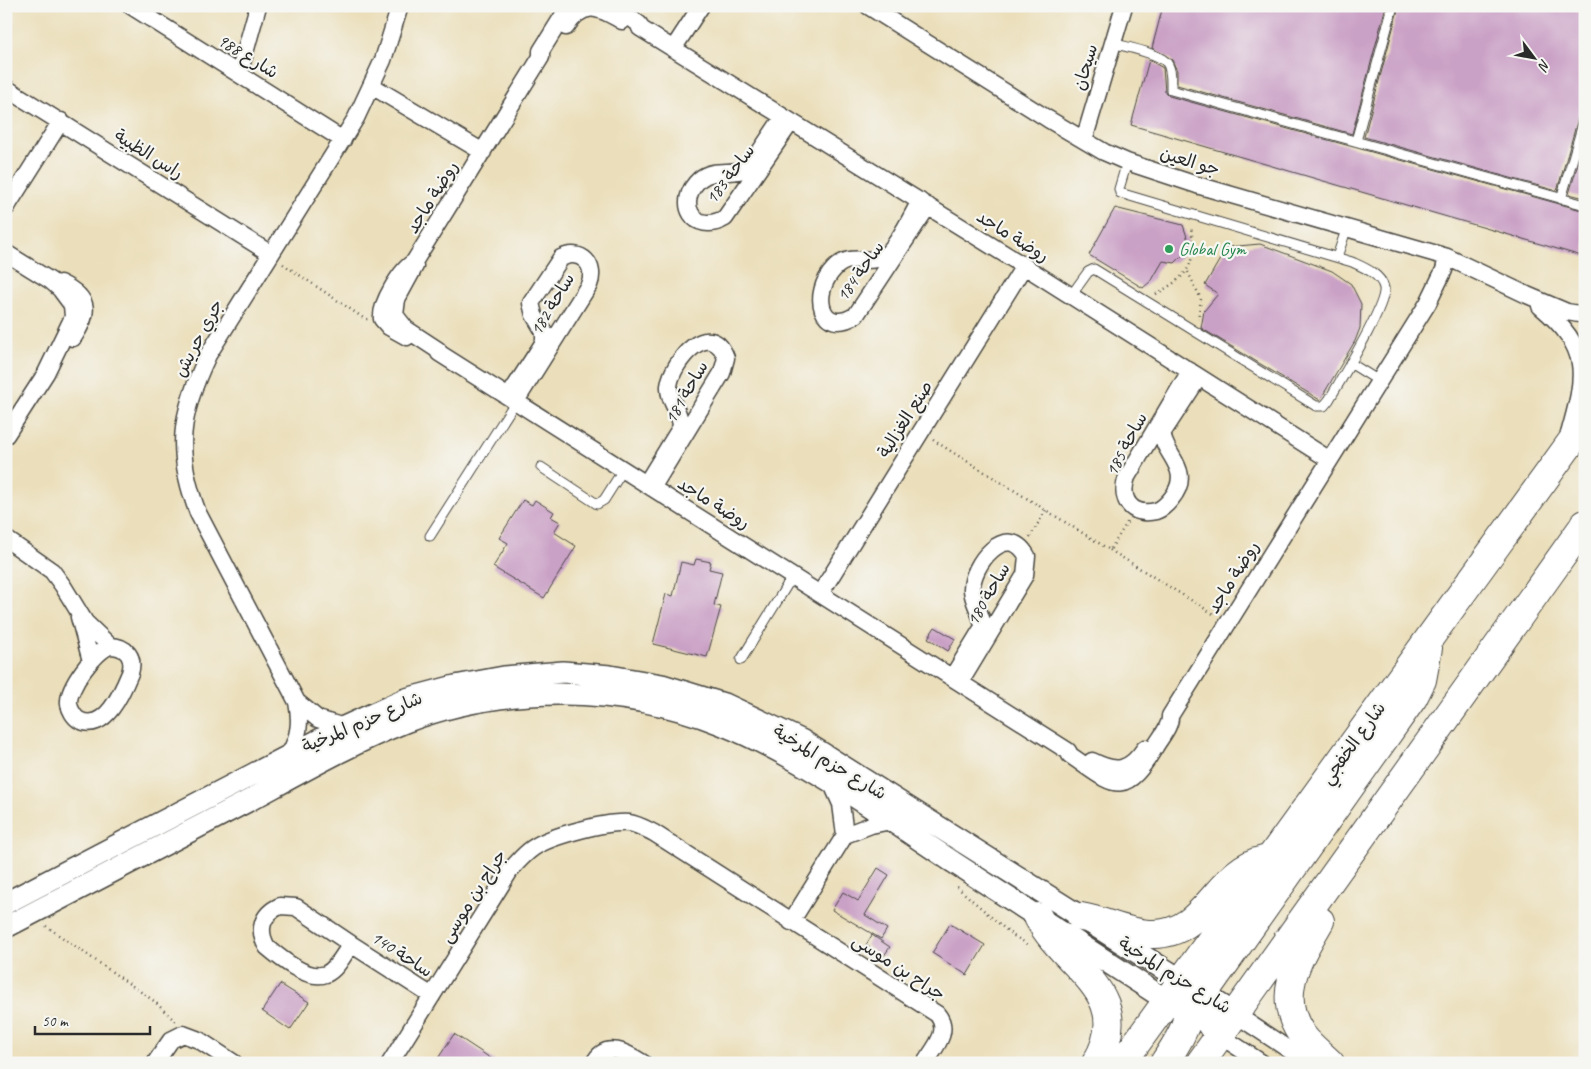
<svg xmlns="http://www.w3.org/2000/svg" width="1591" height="1069" viewBox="0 0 1591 1069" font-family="Caveat,'Playpen Sans Arabic',sans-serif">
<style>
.building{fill:#caa1c6}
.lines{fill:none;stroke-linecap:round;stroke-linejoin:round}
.service-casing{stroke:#484641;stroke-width:11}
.minor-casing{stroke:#484641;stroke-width:19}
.tertiary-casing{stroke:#484641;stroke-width:24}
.trunk-casing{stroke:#484641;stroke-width:30}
.path{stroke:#484641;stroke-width:2.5;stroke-dasharray:1 4;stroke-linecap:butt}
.service{stroke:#fff;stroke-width:9}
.minor{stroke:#fff;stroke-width:16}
.tertiary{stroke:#fff;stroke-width:21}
.trunk{stroke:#fff;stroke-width:28}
.leisure-dot{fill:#2e9e5b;stroke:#f6f6f2;stroke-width:2}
.labels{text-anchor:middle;stroke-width:4.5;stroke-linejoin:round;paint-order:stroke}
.street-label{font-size:18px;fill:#2b2b2b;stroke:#f6f6f2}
.leisure-label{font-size:18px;fill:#27864d;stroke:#f6f6f2;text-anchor:start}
</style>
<rect width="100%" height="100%" fill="#f6f6f2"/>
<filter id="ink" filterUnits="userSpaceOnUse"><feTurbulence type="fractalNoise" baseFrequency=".02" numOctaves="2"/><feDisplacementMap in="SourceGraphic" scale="10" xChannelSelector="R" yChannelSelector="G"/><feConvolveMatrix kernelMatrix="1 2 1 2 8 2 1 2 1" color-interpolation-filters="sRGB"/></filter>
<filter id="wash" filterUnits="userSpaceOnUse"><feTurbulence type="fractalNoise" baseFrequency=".0096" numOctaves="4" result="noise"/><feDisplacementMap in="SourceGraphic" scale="20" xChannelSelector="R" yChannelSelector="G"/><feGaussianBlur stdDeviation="1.12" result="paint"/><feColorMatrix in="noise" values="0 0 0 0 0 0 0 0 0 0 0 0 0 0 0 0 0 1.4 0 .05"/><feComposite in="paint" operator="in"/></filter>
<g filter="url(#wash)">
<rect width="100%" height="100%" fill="#ebdfbb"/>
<g id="blocks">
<path class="building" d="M1163 6H1386L1352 134 1177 85V71L1172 60 1152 48Z
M1399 6H1585V111L1579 115 1557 191 1364 137Z
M1149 60 1163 68 1165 92 1169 96 1585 211V257L1131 125Z
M1585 140V198L1569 194Z
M1115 208 1183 225 1188 240 1185 253 1175 263 1163 261 1152 280 1143 288 1089 255Z
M1260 244 1332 271 1351 284 1361 304 1360 328 1355 341 1320 400 1201 328 1204 311 1218 294 1205 285 1227 247Z
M523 500 532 505 535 500 554 512 551 517 560 522 554 532 576 546 544 598 493 567 508 543 499 538Z
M696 559 711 562 709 569 722 572 714 605 721 607 707 657 653 644 666 594 673 596 681 562 694 565Z
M935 627 955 639 948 651 928 638Z
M878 868 889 875 865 915 887 929 881 939 832 910 843 892 858 901Z
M950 924 985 945 967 975 932 953Z
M872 935 890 947 883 957 866 945Z
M280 984 309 1002 290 1030 262 1011Z
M454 1034 498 1063H435Z"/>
</g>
</g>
<g filter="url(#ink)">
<use href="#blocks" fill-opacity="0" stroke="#484641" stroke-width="1"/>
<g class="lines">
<defs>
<path id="service" d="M1113 43C1125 47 1159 53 1167 63 1172 70 1171 82 1171 90L1585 205
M1356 141 1393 6
M1561 199 1585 117
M1337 257 1347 227
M1070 297 1088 272 1094 269 1316 406H1324L1329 400C1340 381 1387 305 1384 288 1381 274 1363 267 1352 262L1120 193 1119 189 1127 162
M1350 363 1379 381
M541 467 597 504 604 500 623 470
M430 536 516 401
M741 660 792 577"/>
<path id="minor" d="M131 6 343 140
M614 6 639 24 640 28 1024 266 1330 460
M868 6 1048 119 1104 152 1127 162 1197 185 1447 257 1527 295 1567 312 1585 315
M566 27C584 0 598 7 622 21
M673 49 701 6
M239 74 258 6
M372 86 483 152
M6 88 271 254
M783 117 749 168C734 176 714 167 700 179 674 202 694 236 725 218L791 122
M1084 140 1124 6
M920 201C912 215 897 248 884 256 867 266 851 251 834 269 810 294 821 337 856 315L928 206
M6 208 61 121
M6 253 51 281 60 289 72 305 73 317 46 373 6 435
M414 262 415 266 397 299 395 315 406 329 438 350 439 353 1068 751 1070 755C1115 786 1123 800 1155 747 1160 738 1171 726 1170 716L1428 303 1444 270 1447 257
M60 283C91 298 90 312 73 338
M1540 306C1591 349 1586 374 1569 434
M407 337 389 327 382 319C380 304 401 269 414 262L541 57V51L569 6
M1190 371 1127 477C1119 499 1131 517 1156 511 1162 509 1167 504 1171 499 1196 469 1160 453 1163 432L1199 377
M509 396 544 342V332L534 315 531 303 561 258C581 248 597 265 589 285L516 401
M646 484 681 427C681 412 668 401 669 386 672 361 711 316 726 358L722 373 652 488
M6 539 52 571 63 586 85 622 110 646
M820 594 1024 266
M79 617 91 661
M110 646C126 646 135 657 130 673 123 690 105 734 79 720 74 717 70 710 69 704 67 688 95 651 110 646Z
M953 676 983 627C982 614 973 603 972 590 971 565 1007 520 1027 556L1025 575 961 681
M297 702 318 719 344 727
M290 753C299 736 301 722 297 702L198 513C174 451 180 414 208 355L356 118 383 60 400 6
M1092 761C1116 773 1129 772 1145 748
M845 835 871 825 891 821
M280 906 296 907 351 944C344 954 337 969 326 974 308 981 280 958 267 947 257 930 262 914 280 906Z
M791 922 845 835 841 804 832 784
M351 944 432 996
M1235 1014 1309 1063
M1219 1035 1262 1063
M155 1063 171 1040 183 1034 199 1040 234 1063
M390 1063 511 869C518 862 524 854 533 848 550 836 607 821 629 823 637 824 646 829 654 833L937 1014C951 1031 935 1047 925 1063
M594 1063C606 1040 627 1053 643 1063"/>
<path id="tertiary" d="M6 903 344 727 406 699 455 686 504 677 563 672 610 676 662 685 727 705 801 740 1235 1014
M6 927C86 885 166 843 246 802 298 774 350 744 405 722 504 684 622 685 721 724 801 756 882 815 953 862 1029 911 1105 960 1180 1009"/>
<path id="trunk" d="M1038 917C1064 968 1138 993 1096 1063
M1081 917C1105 921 1128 934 1152 934 1207 935 1216 870 1264 860
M1320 921C1299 957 1274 995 1302 1035 1309 1045 1321 1054 1330 1063
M1219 1035C1209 1021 1200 1011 1204 993L1413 698 1422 680 1428 648
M1122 1063 1585 423
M1164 1063C1180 1039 1197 1014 1185 985
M1200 1063 1585 524"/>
</defs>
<use href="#service" class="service-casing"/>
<use href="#minor" class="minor-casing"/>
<use href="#tertiary" class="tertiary-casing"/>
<use href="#trunk" class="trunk-casing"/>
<path class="path" d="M283 264 365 319H368
M1188 272 1201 299 1198 319
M1156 294C1188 276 1197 266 1191 227
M933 440 1110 550 1128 521
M1030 537 1046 510
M1110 550 1215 615
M957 887 1012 935 1031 946
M46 926 154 1001 176 1022"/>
<use href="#service" class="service"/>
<use href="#minor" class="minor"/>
<use href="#tertiary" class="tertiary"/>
<use href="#trunk" class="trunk"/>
</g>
</g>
<circle class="leisure-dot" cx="1169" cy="249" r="5"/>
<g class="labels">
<g class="street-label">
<text transform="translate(248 56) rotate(32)" y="6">شارع 988</text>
<text transform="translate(1085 67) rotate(-73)" y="6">سيحان</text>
<text transform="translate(149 154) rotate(32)" y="6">راس الظبية</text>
<text transform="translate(1190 161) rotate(17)" y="6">جو العين</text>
<text transform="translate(730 174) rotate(-53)" y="6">ساحة 183</text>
<text transform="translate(432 197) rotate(-58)" y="6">روضة ماجد</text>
<text transform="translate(1013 236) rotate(32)" y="6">روضة ماجد</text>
<text transform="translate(860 271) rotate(-55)" y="6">ساحة 184</text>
<text transform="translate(552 304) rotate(-59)" y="6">ساحة 182</text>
<text transform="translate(198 338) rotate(-62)" y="6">جري حريش</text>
<text transform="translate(686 392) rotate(-60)" y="6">ساحة 181</text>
<text transform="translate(905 419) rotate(-58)" y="6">صنع الغزالية</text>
<text transform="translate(1126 444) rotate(-62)" y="6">ساحة 185</text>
<text transform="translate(714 503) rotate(32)" y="6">روضة ماجد</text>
<text transform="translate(1233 577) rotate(-58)" y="6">روضة ماجد</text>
<text transform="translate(988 594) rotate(-60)" y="6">ساحة 180</text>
<text transform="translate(362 722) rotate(-23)" y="6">شارع حزم المرخية</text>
<text transform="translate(1353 743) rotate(-54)" y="6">شارع الخفجي</text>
<text transform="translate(830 762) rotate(31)" y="6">شارع حزم المرخية</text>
<text transform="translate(473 896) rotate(-57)" y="6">جراح بن موسى</text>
<text transform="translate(402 954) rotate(33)" y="6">ساحة 140</text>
<text transform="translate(899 967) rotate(33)" y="6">جراح بن موسى</text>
<text transform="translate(1175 975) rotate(32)" y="6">شارع حزم المرخية</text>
</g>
<g class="leisure-label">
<text x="1179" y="255">Global Gym</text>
</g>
</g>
<rect width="1591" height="1069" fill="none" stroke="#f6f6f2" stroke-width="25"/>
<g transform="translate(1534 58) rotate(122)" stroke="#f6f6f2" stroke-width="4" paint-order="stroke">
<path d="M0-4L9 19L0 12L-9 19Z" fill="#2b2b2b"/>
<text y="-8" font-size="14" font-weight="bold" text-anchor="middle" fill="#2b2b2b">N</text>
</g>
<path d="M35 1026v8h115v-8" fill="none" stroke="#2b2b2b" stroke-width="2.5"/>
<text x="42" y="1026" font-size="15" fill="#2b2b2b" stroke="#f6f6f2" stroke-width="4" paint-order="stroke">50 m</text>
</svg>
